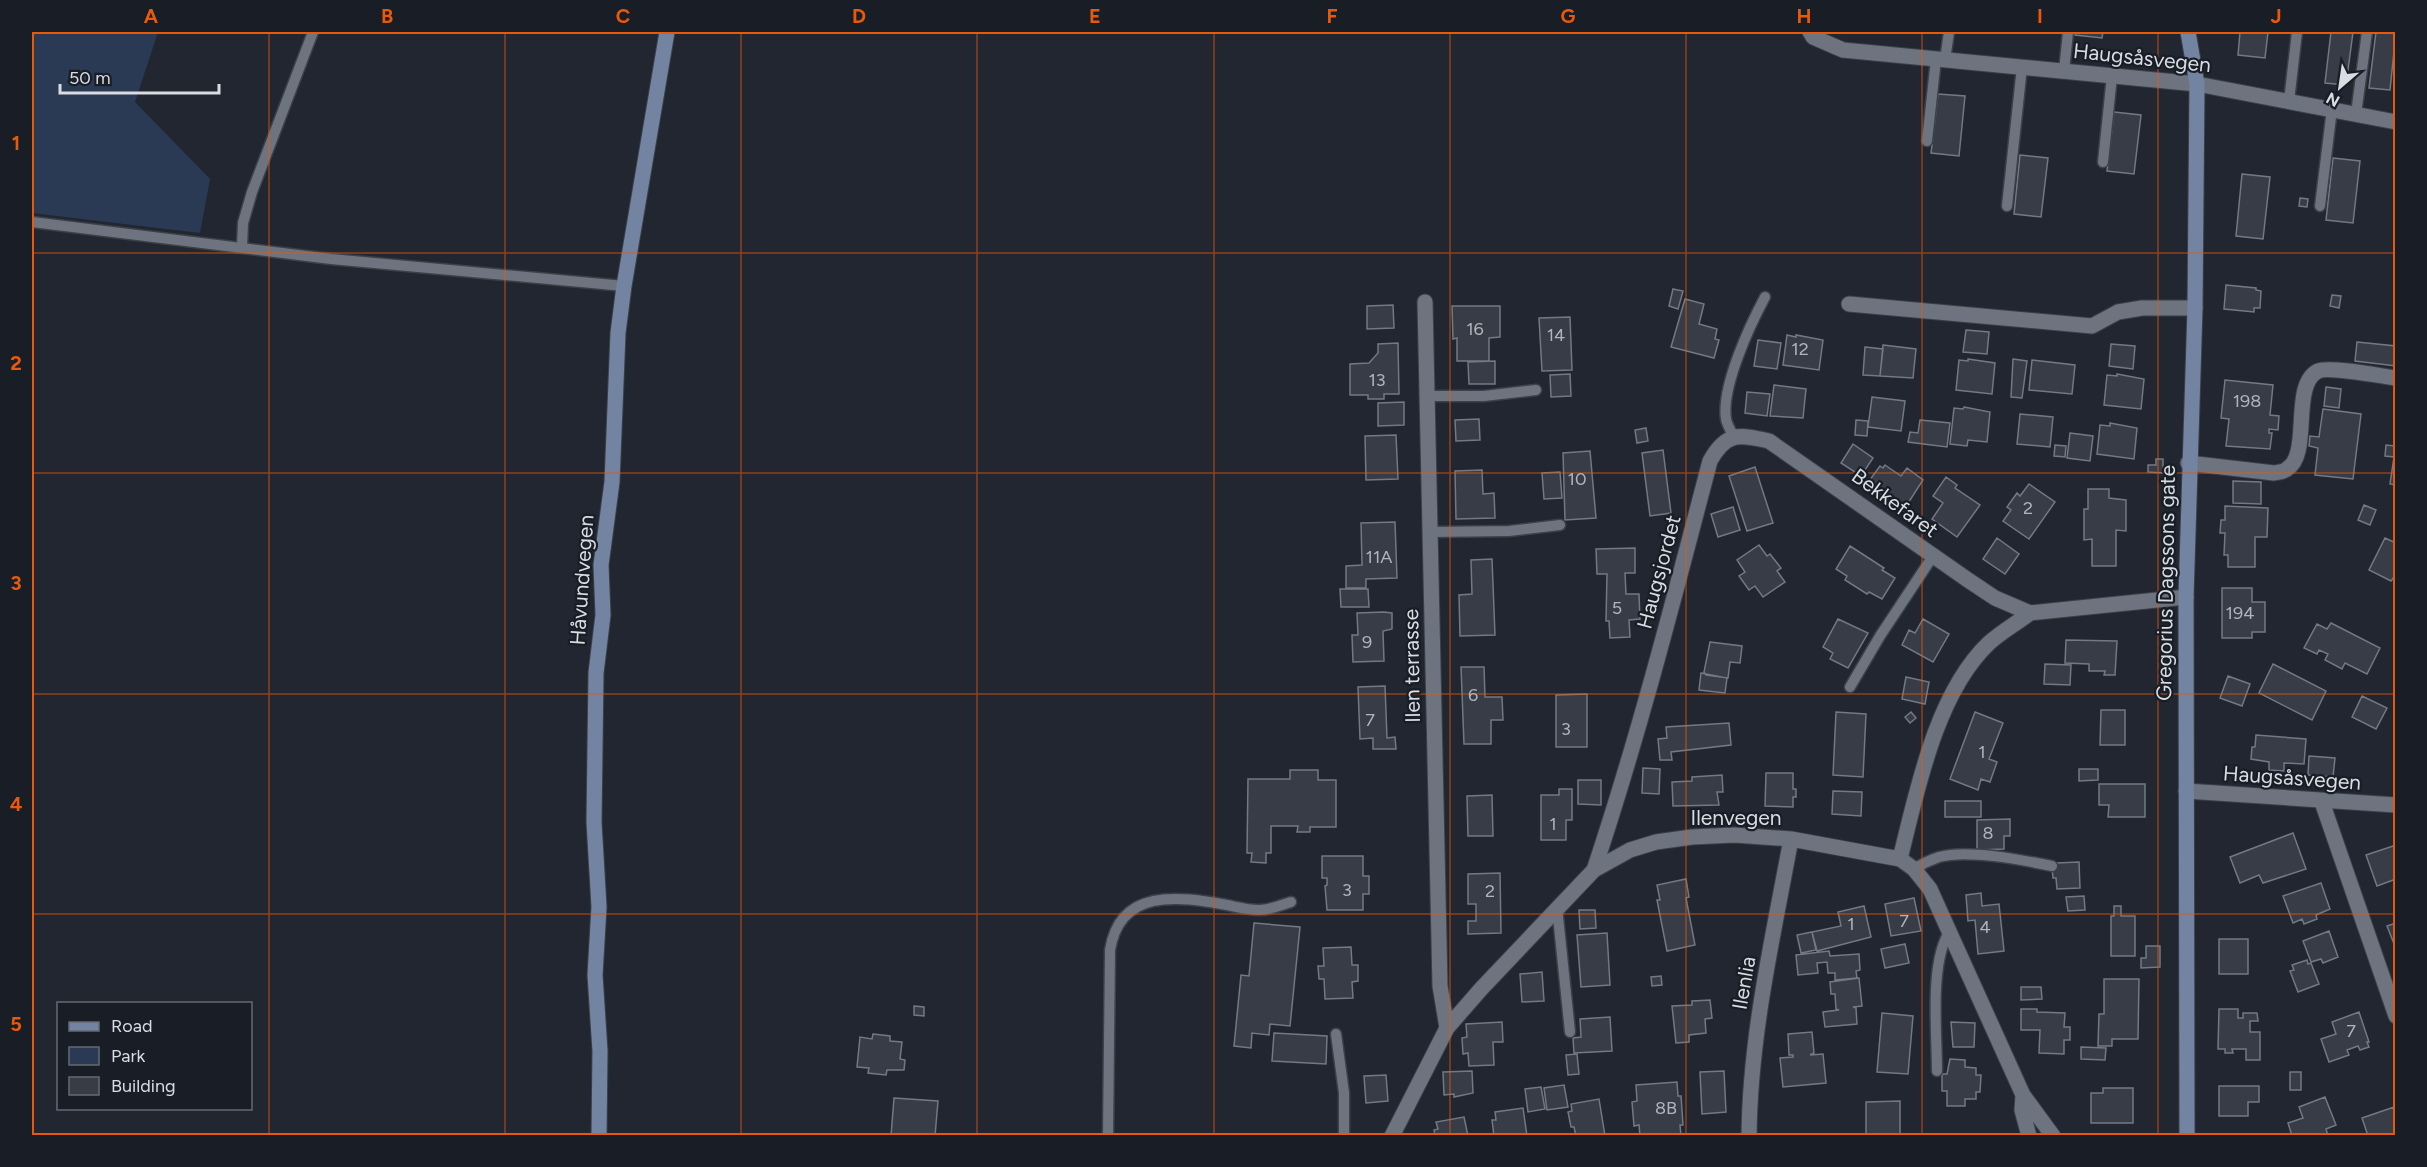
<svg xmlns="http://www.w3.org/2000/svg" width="2427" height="1167" viewBox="0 0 2427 1167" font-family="Figtree,sans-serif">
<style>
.green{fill:#2b3a54}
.building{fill:#373c47;stroke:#727984;stroke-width:1.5}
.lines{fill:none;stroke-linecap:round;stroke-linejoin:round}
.lane-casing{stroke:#3c4048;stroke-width:13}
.street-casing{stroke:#3c4048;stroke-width:17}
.secondary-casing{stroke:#3c4048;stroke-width:17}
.lane{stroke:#6d747f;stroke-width:10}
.street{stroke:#6d747f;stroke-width:15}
.secondary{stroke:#7384a3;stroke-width:15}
.grid{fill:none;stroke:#e8590c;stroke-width:1.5;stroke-opacity:0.55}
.labels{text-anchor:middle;stroke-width:4.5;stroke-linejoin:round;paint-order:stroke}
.number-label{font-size:18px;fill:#b0b5bc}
.street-label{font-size:21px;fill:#d9dde3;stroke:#181d26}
.neatline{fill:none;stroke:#e8590c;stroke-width:2}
.grid-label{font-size:20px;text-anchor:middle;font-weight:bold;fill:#e8590c}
</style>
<rect width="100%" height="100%" fill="#212630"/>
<path class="green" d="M32 32H158L135 102 210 179 200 233 32 213Z"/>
<path class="building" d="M2075 32H2103L2102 38 2075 35Z
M2240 32H2268L2265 58 2238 55Z
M2331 32H2353L2346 85 2325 83Z
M2376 32H2396L2390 90 2369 88Z
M1938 94 1965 96 1959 156 1931 153Z
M2114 112 2141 115 2134 174 2107 171Z
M2020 155 2048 158 2041 217 2014 214Z
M2333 158 2360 161 2353 223 2326 220Z
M2242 174 2270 177 2263 239 2236 236Z
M2300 198 2308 199 2307 207 2299 206Z
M2226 285 2256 288V290L2261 291 2260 308H2254V312L2224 309Z
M1673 289 1683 291 1678 309 1669 306Z
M2332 295 2341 296 2339 308 2330 306Z
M1685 299 1704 304 1699 324 1717 329 1715 339 1719 340 1714 358 1671 347Z
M1393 305 1394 328 1367 329V306Z
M1452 306H1500V337L1489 338V361H1457V338L1453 339Z
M1570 317 1572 370 1542 371 1539 318Z
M1966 330 1989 332 1987 354 1963 352Z
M1787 335 1796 337V335L1823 340 1819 370 1783 365Z
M1758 340 1781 343 1777 369 1754 366Z
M2357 342 2396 346V366L2355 361Z
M1398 343 1399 394H1384V399H1368V395H1350V364L1369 363 1378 353V344Z
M2111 344 2135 346 2133 369 2109 366Z
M1883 345 1916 349 1913 378 1880 376Z
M1865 347 1883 349 1880 376 1863 375Z
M1968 359 1995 363 1992 394 1956 390 1959 360 1968 361Z
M2013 359 2027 361 2022 398 2011 397Z
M2032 360 2075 365 2072 394 2029 390Z
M1495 361V384H1469L1468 362Z
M1570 374 1571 396 1551 397 1550 375Z
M2117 374 2144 379 2141 409 2104 405 2107 375 2117 376Z
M2225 380 2273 385 2270 415 2279 416 2278 430 2269 429V433H2272L2270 449 2226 446 2229 419 2221 418Z
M1774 385 1806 389 1803 418 1770 416Z
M2326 387 2341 389 2339 408 2324 406Z
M1747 392 1770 394 1767 416 1745 413Z
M1872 397 1905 401 1901 431 1868 427Z
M1404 402V425L1378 426V403Z
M1964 407 1990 412 1987 442 1968 440 1967 446 1950 444 1954 408 1963 409Z
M2323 409 2361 414 2353 479 2315 475 2318 448 2309 446 2310 436 2319 437Z
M2020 414 2053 417 2050 447 2017 444Z
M1479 419 1480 440 1456 441 1455 420Z
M1856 420 1868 421 1867 436 1855 435Z
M1920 420 1950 423 1947 447 1908 442 1910 432 1918 433Z
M2110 423 2137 428 2134 459 2097 454 2100 425 2110 426Z
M1646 428 1648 441 1637 443 1635 430Z
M2070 433 2093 436 2090 461 2067 458Z
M1396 435 1398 479 1366 480 1365 436Z
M2396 443V485L2390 484 2394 457 2385 456 2386 445 2395 446Z
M1853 444 1873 458 1861 476 1841 463Z
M2055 445 2066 446 2065 457 2054 456Z
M1663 450 1671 513 1650 516 1642 453Z
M1590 451 1596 518 1565 520 1563 453Z
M2156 459H2163V473L2148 472V465H2156Z
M1885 465 1901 476 1907 468 1923 480 1903 511 1869 487 1872 483 1869 481 1880 466 1883 468Z
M1755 467 1773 523 1747 531 1729 476Z
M1482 470 1483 494 1494 493 1495 518 1456 519 1455 471Z
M1560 472 1562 498 1544 499 1542 473Z
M1946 477 1957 485 1955 488 1980 505 1957 537 1932 519 1943 503 1933 496Z
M2233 481 2261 482V504L2233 503Z
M2029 484 2055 502 2029 539 2003 521 2011 510 2007 507 2017 493 2020 496Z
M2088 489H2109V498L2126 500V531L2116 530V566H2092V539L2084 540V509H2088Z
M2364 505 2376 510 2370 525 2358 520Z
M2225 506 2268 508 2267 537H2255V567H2228V555H2224L2225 533H2220L2221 520H2225Z
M1733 507 1740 530 1718 537 1711 514Z
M1395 522 1397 578 1366 579V588H1346V566L1362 565 1361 523Z
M1997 538 2019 554 2005 574 1983 559Z
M2385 538 2396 543V578L2394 577 2391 581 2369 570Z
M1759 545 1767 556 1770 554 1781 568 1777 571 1785 582 1763 597 1755 586 1749 590 1739 576 1745 572 1737 560Z
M1850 546 1884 568 1882 570 1895 578 1882 599 1869 592 1867 594 1845 580 1847 576 1836 569Z
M1635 548V573H1625L1626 594H1639L1640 619 1629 620 1630 637 1610 638 1609 621H1606L1607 574H1597L1596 549Z
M1492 559 1495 635 1460 636 1459 595 1472 594 1471 560Z
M2222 588H2252V602H2265V632H2252V638H2222Z
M1340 589H1368L1369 607H1341Z
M1384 612 1392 613V629L1383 631 1384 661 1353 662 1352 635H1358L1357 613Z
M1838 619 1868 633 1848 668 1830 659 1833 653 1823 647Z
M1923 619 1949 634 1933 662 1902 645 1909 630 1915 633Z
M2331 623 2380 648 2367 674 2345 663 2342 669 2325 660 2328 654 2319 650 2317 654 2304 648 2317 624 2327 629Z
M2066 640 2117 641 2115 675H2104L2105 671H2089V664L2065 663Z
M1710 642 1742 646 1740 663 1730 662 1728 678 1706 675 1704 672Z
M2045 664 2071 665 2070 685 2044 684Z
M2273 664 2326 691 2312 720 2259 693Z
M1461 667H1484L1485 697H1502L1503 720H1491V744H1464Z
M1701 673 1727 678 1725 693 1699 690Z
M2228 676 2250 684 2242 706 2220 698Z
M1906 677 1929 682 1925 704 1902 699Z
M1385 686 1387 738 1395 737 1396 749H1373V738L1360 739 1358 687Z
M1587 694V747H1556V695Z
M2362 696 2387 708 2376 729 2352 717Z
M2101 710H2125V745H2100Z
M1836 712 1866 714 1863 777 1833 775Z
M1911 712 1916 718 1910 723 1905 717Z
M1975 712 2003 723 1989 759 1997 762 1990 782 1981 779 1978 790 1950 779Z
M1729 723 1731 745 1671 752 1672 760H1660L1658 739 1667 738 1666 727Z
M2256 735 2306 739 2304 764 2284 763V771L2269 770V762L2251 759 2252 747H2255Z
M2309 756 2335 758 2333 777 2308 775Z
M1643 768 1660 769 1659 794 1642 793Z
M2079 769H2098V780L2079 781Z
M1290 770H1318V780H1336V827H1310V832H1297L1298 826H1271V853H1266V863L1251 862 1252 853H1247L1248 779H1290Z
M1766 773H1793V789H1796V797H1793V807L1765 806Z
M1722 775 1723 792H1717L1719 805 1673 806 1672 782 1692 781V777Z
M1578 780H1601V805L1578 804Z
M2099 784H2145V817H2108L2109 805H2099Z
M1559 789H1572V820H1566V840H1541V795H1559Z
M1833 791 1862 792 1861 816 1832 814Z
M1492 795 1493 836H1468L1467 796Z
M1945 801H1981V817H1945Z
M2010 819V836H2004V849L1977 850V820Z
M2293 833 2306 869 2263 883 2259 875 2240 883 2230 857Z
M2396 845V879L2377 886 2366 855Z
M1322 856H1363V876H1369V894H1363V910H1327L1325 886 1327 885V878H1322Z
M2079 862 2080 888 2057 889 2056 878H2053L2052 868 2056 863Z
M1500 873 1501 933 1468 934V921H1476V904H1468V874Z
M1686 879 1689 897 1686 898 1695 945 1667 951 1657 900H1660L1657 885Z
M2321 883 2330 909 2316 915 2317 919 2304 924 2302 919 2293 923 2283 896Z
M1981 893 1982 906 1999 904 2004 951 1978 954 1975 920 1968 921 1966 895Z
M2084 896 2085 910 2068 911 2066 897Z
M1914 898 1921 931 1891 936 1885 904Z
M1864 906 1871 937 1817 951 1812 932 1841 926 1838 912Z
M2114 906H2121V916H2135V956H2111V916H2114Z
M1579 910H1595L1596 928 1580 929Z
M1254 923 1300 927 1290 1026 1270 1024 1269 1035 1252 1033 1251 1048 1234 1046 1241 975 1249 976Z
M2396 923V949L2387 926Z
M2329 931 2338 957 2323 963 2321 959 2311 962 2303 941Z
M1812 932 1816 950 1801 953 1797 935Z
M1607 933 1610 985 1581 987 1577 935Z
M2219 939H2248V974H2219Z
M1905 944 1909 963 1885 968 1881 949Z
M2146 946H2160V967L2141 968V958H2146Z
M1351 947 1352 965H1358V981L1352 982 1353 998 1325 999 1324 979H1319L1318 966H1324L1323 948Z
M1829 951 1830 956 1859 954 1860 970 1856 971 1857 978 1835 980V973H1828L1827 962 1817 963 1818 973 1798 975 1796 955Z
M2307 960 2308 964 2311 963 2319 984 2298 992 2290 971 2294 970 2292 965Z
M1542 972 1544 1001 1522 1002 1520 974Z
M1661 976 1662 985 1652 986 1651 977Z
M1859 978 1862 1006 1853 1007 1856 1008 1857 1024 1825 1027 1823 1012 1839 1010 1836 1009 1835 994H1831L1830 982Z
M2104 979H2139L2138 1039H2112V1046H2098L2099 1014H2104Z
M2021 987H2041L2042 999 2021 1000Z
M1710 1000 1712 1018 1705 1019 1706 1033 1689 1035V1042L1676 1043 1672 1006 1692 1005V1001Z
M914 1006 924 1007V1016L914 1015Z
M2021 1009H2037V1012L2065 1013 2064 1027H2070V1040H2064V1054L2039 1053 2040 1030H2021Z
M2219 1009H2238V1018H2243V1013H2257L2258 1021H2250V1032H2260V1060H2246V1049H2232L2233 1053H2225V1049H2218Z
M2359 1012 2369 1042H2367L2369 1047 2360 1050 2358 1046 2347 1050 2349 1055 2329 1062 2321 1039 2336 1034 2332 1022Z
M1882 1013 1913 1016 1908 1074 1877 1072Z
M1610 1017 1612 1051 1574 1053 1573 1038 1581 1037 1580 1019Z
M1502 1022 1503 1042H1493L1494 1065 1469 1066 1468 1053 1463 1054 1462 1038 1467 1037 1466 1024Z
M1951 1022 1975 1023 1974 1047H1953Z
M1812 1032 1814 1053 1810 1055 1823 1054 1826 1083 1783 1087 1780 1058 1793 1057V1055H1789L1788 1034Z
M1274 1033 1327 1036 1326 1064 1272 1061Z
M873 1034 890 1036V1041L902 1042 900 1059 905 1060 904 1070H887L886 1075 868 1073 869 1068 857 1067 860 1037 872 1039Z
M2081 1047 2106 1048 2105 1060 2081 1059Z
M1577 1054 1579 1074 1568 1075 1566 1055Z
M1950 1059 1965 1060V1067L1976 1068V1075H1981L1980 1092H1976V1099H1965V1106H1947V1091H1942V1074H1947Z
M1472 1071 1473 1093 1454 1097V1094L1444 1095 1443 1072Z
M1724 1071 1726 1112 1702 1114 1700 1072Z
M2290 1072H2301V1090H2290Z
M1386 1075 1388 1101 1366 1103 1364 1076Z
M1677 1082 1678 1096H1681L1683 1125H1680L1681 1136H1640L1639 1125 1634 1126 1632 1102 1637 1101 1636 1085Z
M1564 1085 1568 1107 1547 1110 1544 1088Z
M2219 1086H2259V1102H2248V1116H2219Z
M1541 1087 1545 1109 1528 1112 1525 1089Z
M2103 1088H2133V1123H2091V1093H2103Z
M2325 1097 2336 1125 2326 1129 2328 1136H2292L2288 1123 2303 1118 2299 1107Z
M894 1098 938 1101 935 1136H891Z
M1599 1099 1605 1136H1576L1574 1127H1571L1568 1112 1572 1111 1571 1104Z
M1900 1101V1136H1866V1102Z
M2394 1107 2396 1136H2368L2362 1118Z
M1523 1108 1527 1136H1494L1492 1120H1496L1495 1112Z
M1464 1117 1468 1136H1435L1434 1130 1438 1129 1436 1122Z"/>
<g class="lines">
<defs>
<path id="lane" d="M1945 60 1949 32
M2064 71 2068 32
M2289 101 2297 32
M2356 114 2367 32
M1927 141 1936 59
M2103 162 2112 76
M2007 206 2022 67
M2320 206 2332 109
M32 222 331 259 624 286
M242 247 243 223 252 192 313 32
M1428 396H1484L1536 390
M1734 437C1731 431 1727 425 1726 419 1721 387 1750 325 1765 297
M1430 532 1509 531 1560 525
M1850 687 1880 636 1933 556
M1914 869C1922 864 1930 860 1939 857 1968 849 2022 860 2052 866
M1557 907 1570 1032
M1336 1034 1344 1093V1136
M1937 1071C1937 1034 1929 961 1950 931
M1108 1136 1110 950C1120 888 1178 896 1227 905 1237 907 1248 910 1259 910 1270 910 1281 905 1291 902"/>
<path id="street" d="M1810 32 1813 37 1843 50 2197 84 2396 122
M1425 302 1440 986 1447 1028
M1849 304 2092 326 2118 312 2142 308H2195
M2188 463 2274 473C2278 472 2284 472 2287 469 2312 454 2290 385 2318 371 2328 366 2381 376 2396 378
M2186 791 2396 805
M2322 802 2396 1016
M1900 859C1917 791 1936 693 1989 643 2001 632 2017 623 2030 613
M1594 870C1639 735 1674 598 1710 461 1726 432 1739 434 1769 441L1968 580 1995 598 2030 613 2186 597
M2023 1095 2022 1110 2029 1136
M1392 1136 1447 1028 1481 989 1594 870 1630 850 1656 842 1692 837 1734 835 1791 839 1900 859 1914 869 1930 889 2023 1095 2053 1136
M1749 1136C1750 1035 1773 937 1791 839"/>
<path id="secondary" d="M599 1136 600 1051 595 975 599 907 594 822 596 673 603 615 601 565 612 482 618 333 624 286 667 32
M2187 1136 2186 597 2195 308 2197 84 2188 32"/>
</defs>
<use href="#lane" class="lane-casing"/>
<use href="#street" class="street-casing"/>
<use href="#secondary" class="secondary-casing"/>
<use href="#lane" class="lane"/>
<use href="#street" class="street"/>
<use href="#secondary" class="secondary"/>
</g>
<path class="grid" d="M269 32V1136M505 32V1136M741 32V1136M977 32V1136M1214 32V1136M1450 32V1136M1686 32V1136M1922 32V1136M2158 32V1136M32 253H2396M32 473H2396M32 694H2396M32 914H2396"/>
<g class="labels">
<g class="number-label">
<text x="1475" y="335">16</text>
<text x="1556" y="341">14</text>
<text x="1800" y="355">12</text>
<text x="1377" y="386">13</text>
<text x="2247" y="407">198</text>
<text x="1577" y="485">10</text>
<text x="2028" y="514">2</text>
<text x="1379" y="563">11A</text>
<text x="1617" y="614">5</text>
<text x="2240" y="619">194</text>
<text x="1367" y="648">9</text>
<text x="1473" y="701">6</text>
<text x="1370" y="726">7</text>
<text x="1566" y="735">3</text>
<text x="1982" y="758">1</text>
<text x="1553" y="830">1</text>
<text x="1988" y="839">8</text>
<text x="1347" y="896">3</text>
<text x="1490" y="897">2</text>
<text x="1904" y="927">7</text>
<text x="1851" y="930">1</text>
<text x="1985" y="933">4</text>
<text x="2351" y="1037">7</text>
<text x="1666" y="1114">8B</text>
</g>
<g class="street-label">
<text transform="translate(2142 58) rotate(6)" y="7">Haugsåsvegen</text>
<text transform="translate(1895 503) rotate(36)" y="7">Bekkefaret</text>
<text transform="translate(1659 572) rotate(-75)" y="7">Haugsjordet</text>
<text transform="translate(582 580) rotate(-86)" y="7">Håvundvegen</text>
<text transform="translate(2166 583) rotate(-89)" y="7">Gregorius Dagssons gate</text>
<text transform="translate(1412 666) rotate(-91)" y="7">Ilen terrasse</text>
<text transform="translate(2292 778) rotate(4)" y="7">Haugsåsvegen</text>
<text x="1736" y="825">Ilenvegen</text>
<text transform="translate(1744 983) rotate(-80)" y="7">Ilenlia</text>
</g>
</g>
<rect width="2427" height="1167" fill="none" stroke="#181d26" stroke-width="66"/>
<rect x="57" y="1002" width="195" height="108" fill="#181d26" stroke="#656a72" stroke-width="1.5"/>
<rect x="69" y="1022" width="30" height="9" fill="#7384a3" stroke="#656a72" stroke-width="1.5"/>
<text x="111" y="1032" font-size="18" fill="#d9dde3">Road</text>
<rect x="69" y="1047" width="30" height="18" fill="#2b3a54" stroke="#656a72" stroke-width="1.5"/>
<text x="111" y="1062" font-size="18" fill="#d9dde3">Park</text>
<rect x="69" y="1077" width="30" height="18" fill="#373c47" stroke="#656a72" stroke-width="1.5"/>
<text x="111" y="1092" font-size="18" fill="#d9dde3">Building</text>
<g transform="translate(2340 87) rotate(209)" stroke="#181d26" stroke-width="4.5" paint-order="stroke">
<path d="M0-4.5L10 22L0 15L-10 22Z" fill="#d9dde3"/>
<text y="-9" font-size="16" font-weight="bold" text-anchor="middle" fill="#d9dde3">N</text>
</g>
<path d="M60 84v9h159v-9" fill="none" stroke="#d9dde3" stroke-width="3"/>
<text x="69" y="84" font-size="18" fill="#d9dde3" stroke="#181d26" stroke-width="4.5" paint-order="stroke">50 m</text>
<rect x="33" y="33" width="2361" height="1101" class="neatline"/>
<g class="grid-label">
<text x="151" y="23">A</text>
<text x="387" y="23">B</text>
<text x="623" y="23">C</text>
<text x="859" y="23">D</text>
<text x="1095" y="23">E</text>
<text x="1332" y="23">F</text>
<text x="1568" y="23">G</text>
<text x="1804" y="23">H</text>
<text x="2040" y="23">I</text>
<text x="2276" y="23">J</text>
<text x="16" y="150">1</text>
<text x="16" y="370">2</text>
<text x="16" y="590">3</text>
<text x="16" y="811">4</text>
<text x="16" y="1031">5</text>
</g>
</svg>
